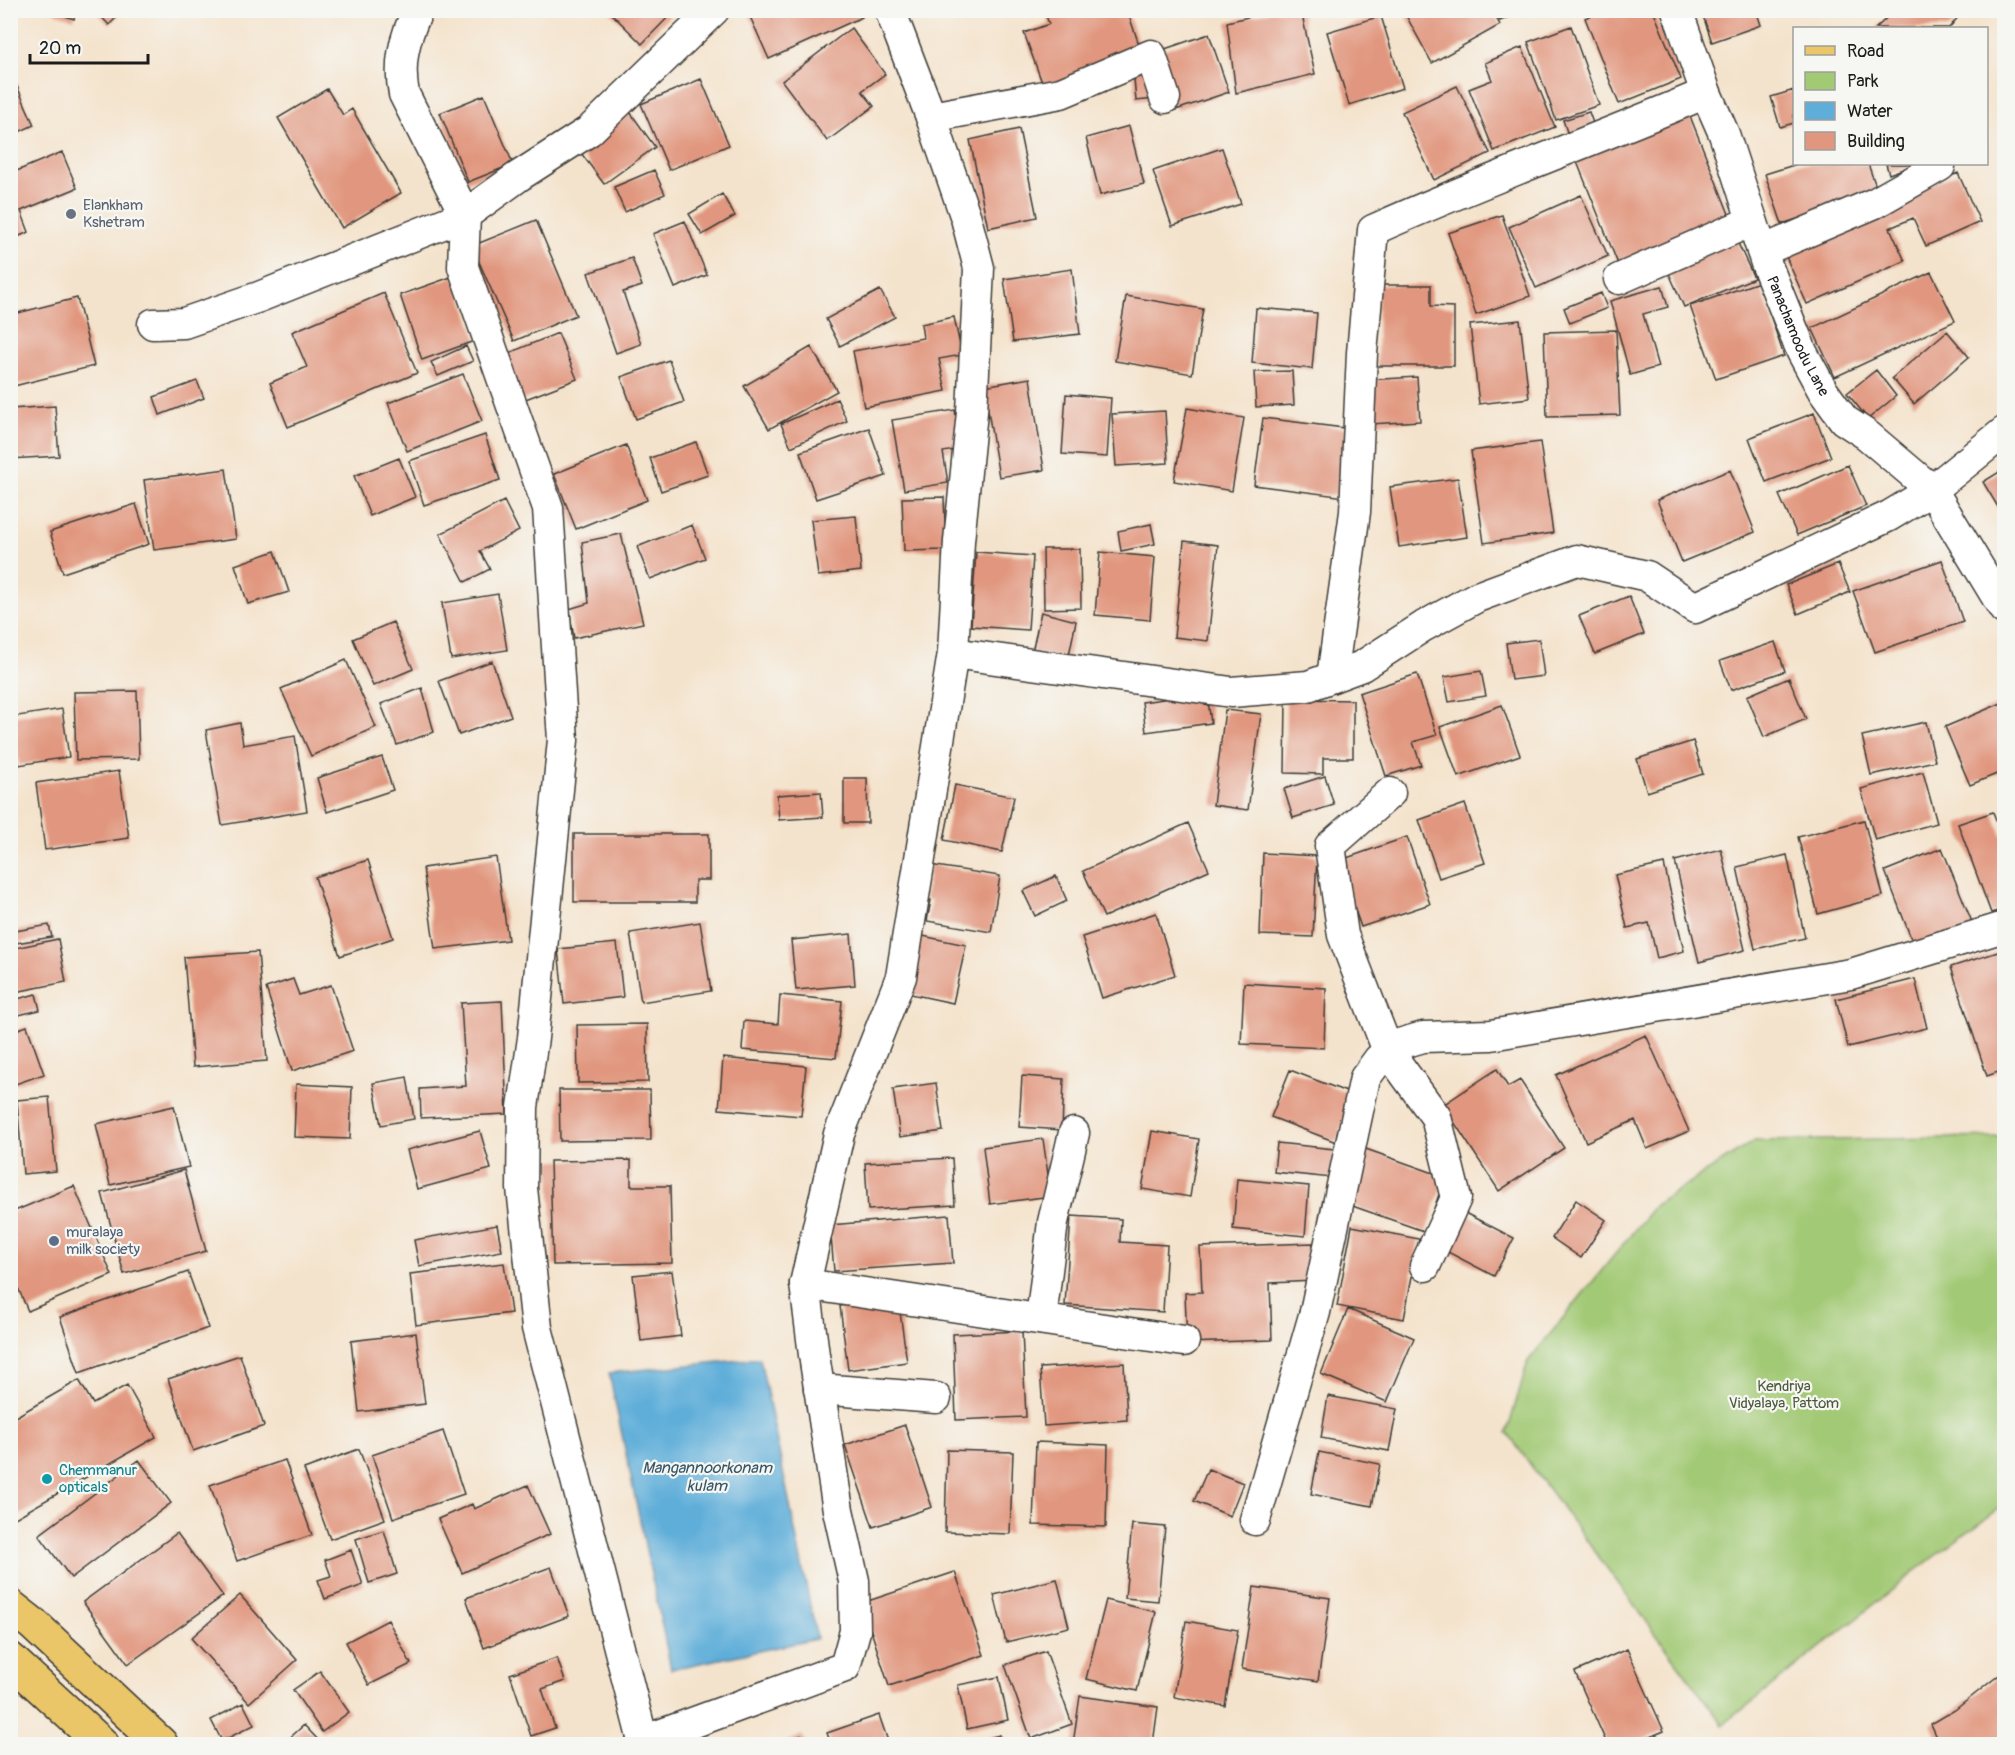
<svg xmlns="http://www.w3.org/2000/svg" width="2015" height="1755" viewBox="0 0 2015 1755" font-family="Pangolin,sans-serif">
<style>
.green{fill:#a2c974;stroke:#5f7248;stroke-width:1.5}
.water{fill:#5eaed9;stroke:#3d657a;stroke-width:1.5}
.building{fill:#e1977f}
.lines{fill:none;stroke-linecap:round;stroke-linejoin:round}
.minor-casing{stroke:#3c3a36;stroke-width:33}
.primary-casing{stroke:#3c3a36;stroke-width:36}
.minor{stroke:#fff;stroke-width:30}
.primary{stroke:#eac669;stroke-width:33}
.worship-dot{fill:#6b7280;stroke:#f6f6f2;stroke-width:2}
.service-dot{fill:#5c6f8a;stroke:#f6f6f2;stroke-width:2}
.culture-dot{fill:#0f9aa8;stroke:#f6f6f2;stroke-width:2}
.labels{text-anchor:middle;stroke-width:4.5;stroke-linejoin:round;paint-order:stroke}
.worship-label{font-size:15px;fill:#5b616d;stroke:#f6f6f2;text-anchor:start}
.street-label{font-size:15px;fill:#1c1c1c;stroke:#f6f6f2}
.service-label{font-size:15px;fill:#4e5e75;stroke:#f6f6f2;text-anchor:start}
.park-label{font-size:15px;fill:#4b593b;stroke:#f6f6f2}
.culture-label{font-size:15px;fill:#0d838f;stroke:#f6f6f2;text-anchor:start}
.water-label{font-size:16px;font-style:italic;fill:#365668;stroke:#f6f6f2}
</style>
<rect width="100%" height="100%" fill="#f6f6f2"/>
<filter id="ink" filterUnits="userSpaceOnUse"><feTurbulence type="fractalNoise" baseFrequency=".0167" numOctaves="2"/><feDisplacementMap in="SourceGraphic" scale="12" xChannelSelector="R" yChannelSelector="G"/><feConvolveMatrix kernelMatrix="1 2 1 2 8 2 1 2 1" color-interpolation-filters="sRGB"/></filter>
<filter id="wash" filterUnits="userSpaceOnUse"><feTurbulence type="fractalNoise" baseFrequency=".008" numOctaves="4" result="noise"/><feDisplacementMap in="SourceGraphic" scale="24" xChannelSelector="R" yChannelSelector="G"/><feGaussianBlur stdDeviation="1.35" result="paint"/><feColorMatrix in="noise" values="0 0 0 0 0 0 0 0 0 0 0 0 0 0 0 0 0 1.4 0 .05"/><feComposite in="paint" operator="in"/></filter>
<g filter="url(#wash)">
<rect width="100%" height="100%" fill="#f4e3cc"/>
<path class="green" d="M2004 1137V1505L1931 1559 1723 1725 1507 1433 1528 1361 1655 1205 1754 1141Z"/>
<path class="water" d="M760 1358 817 1639 671 1669 609 1373Z"/>
<g id="blocks">
<path class="building" d="M48 10H76L74 19Z
M95 10H124L109 25Z
M608 10H675L642 44Z
M747 10H859L862 17 769 59Z
M1044 10H1127L1142 53 1044 88 1024 33 1049 24Z
M1277 10H1301L1315 74 1236 93 1227 22Z
M1403 10H1492L1500 25 1432 63Z
M1496 10H1525L1500 21Z
M1605 10H1653L1681 79 1619 104 1585 18Z
M1701 10H1756L1761 25 1712 42Z
M1895 10H1964L1949 28H1876Z
M1381 16 1403 88 1349 105 1327 32Z
M1571 26 1599 105 1556 120 1528 42Z
M851 28 885 74 862 91 874 106 827 141 782 81Z
M1209 34 1229 92 1176 110 1156 52Z
M1522 47 1555 127 1494 151 1469 89 1492 80 1485 63Z
M1152 65 1156 99 1136 101 1133 68Z
M13 77 34 125 10 136V79Z
M701 79 729 145 669 170 641 104Z
M1457 86 1490 153 1434 180 1402 112Z
M327 89 343 115 352 109 401 193 342 228 278 118Z
M1794 90V123L1780 127 1771 97Z
M484 95 513 164 468 182 440 113Z
M1688 111 1733 224 1620 269 1575 157Z
M630 112 655 147 604 184 578 149Z
M1589 112 1594 126 1568 135 1563 120Z
M1129 126 1144 184 1100 195 1086 138Z
M1019 129 1037 217 988 228 970 140Z
M1222 148 1241 204 1172 226 1153 171Z
M62 152 77 188 21 211 29 232 10 240V169L12 173Z
M1797 164H1868L1878 192 1782 224 1765 174Z
M1886 164H1917L1889 174Z
M654 170 665 194 625 212 614 187Z
M1958 173 1980 222 1926 246 1913 218 1890 228 1905 261 1807 304 1783 250Z
M722 194 735 216 702 235 689 214Z
M1581 195 1608 256 1536 288 1509 227Z
M1502 215 1530 296 1476 315 1448 233Z
M536 220 576 315 514 341 472 246Z
M685 221 707 275 675 288 653 234Z
M1737 241 1754 278 1684 307 1668 271Z
M632 258 642 286 623 292 641 344 616 353 588 273Z
M1072 269 1080 334 1013 342 1004 279Z
M1931 272 1955 321 1835 377 1812 328Z
M454 276 477 340 422 360 400 295Z
M1759 282 1784 356 1716 379 1690 306Z
M1378 285H1431V306L1454 307V366H1377Z
M1662 286 1668 307 1643 314 1658 367 1630 375 1610 301Z
M880 290 895 317 840 346 826 319Z
M384 293 417 373 288 427 270 383 307 367 292 332Z
M1601 293 1607 308 1570 323 1564 308Z
M1126 296 1203 309 1192 374 1115 361Z
M77 298 94 366 10 387V315Z
M1256 308 1317 313 1312 369 1252 363Z
M954 317 962 355 939 359 946 391 864 407 853 351 923 338 921 324Z
M1520 320 1529 398 1479 404 1470 325Z
M1616 330 1620 415 1547 417 1544 332Z
M1947 331 1969 357 1914 404 1892 378Z
M558 333 577 379 518 402 499 357Z
M466 346 473 361 438 376 431 362Z
M811 347 837 391 769 429 744 386Z
M669 360 684 402 636 419 621 377Z
M1876 370 1896 396 1868 419 1847 393Z
M1292 371 1294 405 1256 407 1254 372Z
M463 374 482 421 407 451 388 403Z
M1417 377 1420 421 1370 424 1367 380Z
M1030 378 1044 470 999 477 984 386Z
M197 381 204 398 160 415 154 397Z
M1066 394 1111 398 1107 457 1062 454Z
M837 399 847 421 791 447 781 424Z
M55 406 59 456 10 459V409Z
M1187 408 1244 418 1232 491 1174 481Z
M955 410 961 449 943 452 948 483 904 490 892 420Z
M1165 411 1168 463 1116 466 1112 414Z
M1814 413 1831 457 1766 482 1749 438Z
M1263 418 1352 429 1345 497 1254 485Z
M869 428 886 476 816 499 800 452Z
M485 435 500 480 424 505 409 461Z
M696 442 708 475 661 491 650 458Z
M1540 442 1553 533 1484 543 1471 451Z
M626 445 647 500 576 529 554 474Z
M399 458 415 497 370 516 354 476Z
M1848 465 1866 506 1797 535 1779 495Z
M226 469 236 539 154 550 144 480Z
M2004 469V517L1983 482Z
M1730 470 1755 532 1682 562 1657 500Z
M1458 478 1467 537 1399 547 1390 487Z
M944 497 946 550 904 551 902 498Z
M504 501 519 531 480 551 490 569 465 582 440 534Z
M136 504 149 544 63 573 50 532Z
M856 516 861 571 818 576 811 520Z
M1151 524 1155 544 1121 551 1118 531Z
M692 525 705 558 650 579 637 547Z
M621 534 643 623 574 638 569 609 589 603 582 542Z
M1184 541 1218 545 1208 641 1174 637Z
M1043 549H1080L1081 608 1044 609Z
M275 551 289 592 248 604 235 565Z
M976 552 1033 556 1028 630 971 626Z
M1100 552 1155 557 1150 620 1095 615Z
M1942 560 1963 622 1875 652 1853 591Z
M1838 564 1850 592 1798 614 1786 585Z
M498 594 507 650 451 659 442 603Z
M1629 596 1644 634 1595 654 1579 616Z
M1041 612 1076 621 1068 660 1032 652Z
M393 622 413 669 373 686 353 639Z
M1539 639 1544 676 1511 680 1506 643Z
M1775 642 1785 671 1731 690 1720 661Z
M346 660 376 727 311 756 281 689Z
M492 661 511 716 459 735 439 681Z
M1481 671 1486 696 1449 702 1444 677Z
M1417 674 1437 735 1413 742 1421 765 1386 776 1359 693Z
M1789 678 1806 719 1764 737 1747 696Z
M422 688 434 732 397 745 381 704Z
M137 691 139 759 76 760 74 692Z
M1207 693 1211 723 1146 732 1142 702Z
M1286 699 1353 700V758H1323V774L1285 773Z
M2004 702V771L1970 785 1945 727Z
M1502 705 1520 755 1458 777 1440 727Z
M62 709 69 757 19 765 11 717Z
M1225 710 1261 714 1248 810 1213 805Z
M1926 722 1935 761 1871 775 1862 736Z
M240 723 243 745 295 736 307 811 222 825 206 730Z
M1693 741 1703 774 1647 792 1637 759Z
M382 757 393 790 327 812 317 778Z
M119 771 129 838 45 850 36 783Z
M1923 772 1937 823 1875 840 1861 789Z
M1325 776 1334 805 1293 818 1284 789Z
M844 778H867L868 823H844Z
M955 785 1014 797 1002 852 944 840Z
M821 792 823 817 779 820 777 795Z
M1465 804 1485 863 1439 878 1419 820Z
M1993 812 2003 838 2004 837V909L1991 913 1958 824Z
M1864 820 1883 896 1818 914 1798 837Z
M1188 823 1209 870 1104 917 1083 871Z
M574 834H709V880H695V902H574Z
M1407 837 1430 904 1361 927 1338 861Z
M1942 848 1974 927 1916 951 1885 871Z
M1721 849 1745 950 1699 962 1675 861Z
M1263 853 1317 856 1313 937 1260 935Z
M1787 855 1805 938 1755 949 1737 867Z
M496 857 508 940 435 949 423 868Z
M368 860 393 938 340 956 315 877Z
M1664 864 1684 951 1657 958 1649 923 1627 928 1615 875Z
M930 865 1000 876 991 932 927 921 931 900 925 899Z
M1056 876 1067 901 1035 916 1023 891Z
M1156 913 1175 975 1102 998 1082 937Z
M700 922 711 991 641 1002 630 933Z
M49 925 52 937 10 944V932Z
M851 934 855 985 796 990 791 940Z
M918 935 966 945 953 1003 906 993Z
M58 939 66 982 10 993V949Z
M617 943 623 997 564 1004 558 949Z
M2004 950V1070L1987 1076 1951 967Z
M258 952 267 1061 193 1067 184 957Z
M293 979 299 995 331 985 353 1051 292 1071 266 988Z
M1915 979 1927 1028 1848 1047 1836 999Z
M1244 983 1326 988 1324 1048 1241 1044Z
M36 994 40 1010 10 1017V1001Z
M780 995 842 1001 836 1058 742 1050 744 1021 778 1024Z
M502 1001 507 1114 421 1118 420 1089 466 1086 461 1003Z
M647 1024 648 1082 578 1083 577 1025Z
M27 1026 44 1074 10 1086V1032Z
M1646 1035 1689 1131 1647 1149 1635 1120 1586 1142 1556 1075Z
M723 1058 806 1066 801 1116 719 1109Z
M1497 1069 1508 1087 1520 1080 1564 1148 1499 1191 1443 1105Z
M1290 1070 1354 1095 1336 1142 1271 1117Z
M1022 1076 1064 1079 1062 1130 1019 1127Z
M407 1077 414 1119 381 1125 373 1083Z
M936 1083 943 1131 900 1137 893 1089Z
M296 1084 352 1087 350 1139 294 1137Z
M559 1090H650L651 1140 560 1141Z
M49 1097 56 1171 23 1174 17 1100Z
M174 1106 189 1167 110 1185 96 1124Z
M480 1131 491 1169 417 1189 407 1150Z
M1152 1131 1199 1139 1190 1197 1142 1189Z
M1043 1139 1051 1196 990 1204 983 1147Z
M1277 1143 1334 1149 1332 1178 1274 1172Z
M1363 1148 1445 1177 1426 1232 1344 1203Z
M952 1158 955 1205 868 1210 865 1163Z
M631 1160V1186H670L672 1263 553 1265 550 1161Z
M184 1170 206 1251 124 1274 102 1193Z
M1237 1179 1309 1186 1305 1236 1233 1229Z
M74 1186 112 1275 28 1311 10 1269V1213Z
M1576 1200 1606 1220 1581 1258 1552 1238Z
M1461 1211 1514 1238 1494 1276 1442 1249Z
M949 1215 953 1263 834 1271 830 1225Z
M1071 1216 1121 1219 1120 1242 1167 1245 1163 1312 1065 1305Z
M497 1225 502 1251 419 1266 414 1240Z
M1352 1226 1419 1239 1404 1319 1337 1306Z
M1313 1243 1314 1281 1270 1283 1272 1340 1187 1343 1185 1293 1202 1292 1200 1247Z
M504 1263 511 1313 416 1325 410 1274Z
M672 1271 681 1336 641 1341 633 1275Z
M188 1272 208 1328 79 1373 60 1317Z
M898 1298 907 1362 848 1370 840 1306Z
M1348 1309 1414 1338 1387 1402 1321 1374Z
M1022 1331 1026 1417 956 1420 953 1334Z
M416 1333 425 1404 359 1412 351 1341Z
M240 1355 264 1426 193 1451 168 1379Z
M1124 1363 1127 1420 1044 1426 1040 1368Z
M79 1380 93 1404 127 1385 156 1437 10 1521V1420Z
M1328 1396 1397 1409 1389 1451 1321 1438Z
M905 1425 932 1507 873 1527 845 1445Z
M443 1431 464 1494 393 1518 372 1455Z
M1036 1442 1108 1445 1106 1527 1033 1525Z
M359 1449 385 1519 330 1539 304 1469Z
M947 1450 1013 1452 1010 1534 945 1532Z
M1319 1452 1380 1464 1372 1506 1311 1494Z
M139 1460 171 1503 71 1578 39 1535Z
M285 1460 312 1535 237 1561 210 1485Z
M1208 1469 1243 1483 1230 1516 1194 1501Z
M528 1485 550 1534 462 1573 438 1519 472 1504 474 1509Z
M1132 1524 1165 1527 1158 1601 1125 1598Z
M384 1530 397 1574 369 1583 356 1539Z
M177 1533 223 1596 128 1664 83 1602Z
M351 1550 363 1585 325 1599 318 1580 331 1576 325 1560Z
M551 1567 569 1616 484 1648 466 1598Z
M955 1572 984 1655 889 1686 862 1603Z
M1057 1579 1069 1627 1006 1642 994 1595Z
M1254 1587 1330 1598 1318 1681 1242 1669Z
M240 1595 297 1660 249 1703 191 1638Z
M1106 1600 1156 1612 1137 1691 1086 1679Z
M388 1620 411 1664 369 1685 346 1642Z
M1186 1621 1238 1630 1225 1706 1174 1697Z
M1627 1649 1664 1731 1633 1744H1607L1575 1672Z
M1046 1651 1072 1724 1031 1739 1005 1665Z
M557 1658 565 1681 542 1689 555 1728 531 1736 510 1674Z
M320 1671 349 1712 322 1732 293 1690Z
M2004 1671V1744H1940L1931 1724 1955 1710Z
M999 1677 1008 1720 967 1729 958 1685Z
M1080 1696 1158 1707 1153 1744H1073Z
M243 1703 254 1725 222 1741 211 1720Z
M879 1715 889 1744H831L827 1733Z
M304 1725 322 1744H283Z
M802 1735 807 1744H781Z
M1000 1735 1003 1744H965Z"/>
</g>
</g>
<g filter="url(#ink)">
<use href="#blocks" fill-opacity="0" stroke="#3c3a36" stroke-width="1.5"/>
<g class="lines">
<defs>
<g id="minor">
<path d="M418 10C404 38 398 64 404 94L465 215 463 267 548 508 563 740 533 1038 523 1107 522 1188 537 1328 643 1741"/>
<path id="s1" d="M1677 10 1706 93 1724 134 1766 263 1802 352 1823 391 1844 420 1867 435 1932 490 2004 609"/>
<path d="M931 117 1061 93 1151 55 1165 98"/>
<path d="M1762 251 1875 203 1940 166"/>
<path d="M1619 279 1752 221"/>
<path d="M153 324 184 323 259 297 465 215 519 176 589 131 714 10"/>
<path d="M953 653 1231 692 1308 686 1362 666 1424 626 1477 597 1577 560 1647 576 1695 608 1889 516 1932 490 2004 432"/>
<path d="M1332 677 1355 512 1362 353 1373 230C1482 181 1595 140 1706 93"/>
<path d="M1390 793 1330 846 1343 935 1388 1051 1436 1117 1456 1198 1425 1266"/>
<path d="M805 1284 1184 1341"/>
<path d="M1041 1319 1053 1222 1074 1133"/>
<path d="M819 1389 936 1398"/>
<path d="M1255 1520 1315 1312 1365 1078 1379 1059 1396 1045 1423 1037 1491 1035 1851 974 2004 927"/>
<path d="M644 1744 643 1741 845 1667 855 1631 854 1581 838 1510 814 1355 805 1284 839 1134 901 977 953 653 959 541 972 412 979 268 966 218 931 117 890 10"/>
</g>
<path id="primary" d="M10 1606 33 1624 161 1744
M10 1659 102 1744"/>
</defs>
<use href="#minor" class="minor-casing"/>
<use href="#primary" class="primary-casing"/>
<use href="#minor" class="minor"/>
<use href="#primary" class="primary"/>
</g>
</g>
<circle class="worship-dot" cx="71" cy="214" r="6"/>
<circle class="service-dot" cx="54" cy="1241" r="6"/>
<circle class="culture-dot" cx="47" cy="1479" r="6"/>
<g class="labels">
<g class="worship-label">
<text x="83" y="210">Elankham<tspan x="83" dy="17">Kshetram</tspan></text>
</g>
<g class="street-label">
<text dy="5" stroke="none"><textPath href="#s1" startOffset="348">Panachamoodu Lane</textPath></text>
</g>
<g class="service-label">
<text x="66" y="1237">muralaya<tspan x="66" dy="17">milk society</tspan></text>
</g>
<g class="park-label">
<text x="1784" y="1391">Kendriya<tspan x="1784" dy="17">Vidyalaya, Pattom</tspan></text>
</g>
<g class="culture-label">
<text x="59" y="1475">Chemmanur<tspan x="59" dy="17">opticals</tspan></text>
</g>
<g class="water-label">
<text x="707" y="1473">Mangannoorkonam<tspan x="707" dy="18">kulam</tspan></text>
</g>
</g>
<rect width="2015" height="1755" fill="none" stroke="#f6f6f2" stroke-width="36"/>
<rect x="1793" y="27" width="195" height="138" fill="#f6f6f2" stroke="#9f9f9c" stroke-width="1.5"/>
<rect x="1805" y="46" width="30" height="9" fill="#eac669" stroke="#9f9f9c" stroke-width="1.5"/>
<text x="1847" y="57" font-size="18" fill="#1c1c1c">Road</text>
<rect x="1805" y="72" width="30" height="18" fill="#a2c974" stroke="#9f9f9c" stroke-width="1.5"/>
<text x="1847" y="87" font-size="18" fill="#1c1c1c">Park</text>
<rect x="1805" y="102" width="30" height="18" fill="#5eaed9" stroke="#9f9f9c" stroke-width="1.5"/>
<text x="1847" y="117" font-size="18" fill="#1c1c1c">Water</text>
<rect x="1805" y="132" width="30" height="18" fill="#e1977f" stroke="#9f9f9c" stroke-width="1.5"/>
<text x="1847" y="147" font-size="18" fill="#1c1c1c">Building</text>
<path d="M30 54v9h118v-9" fill="none" stroke="#1c1c1c" stroke-width="3"/>
<text x="39" y="54" font-size="18" fill="#1c1c1c" stroke="#f6f6f2" stroke-width="4.5" paint-order="stroke">20 m</text>
</svg>
